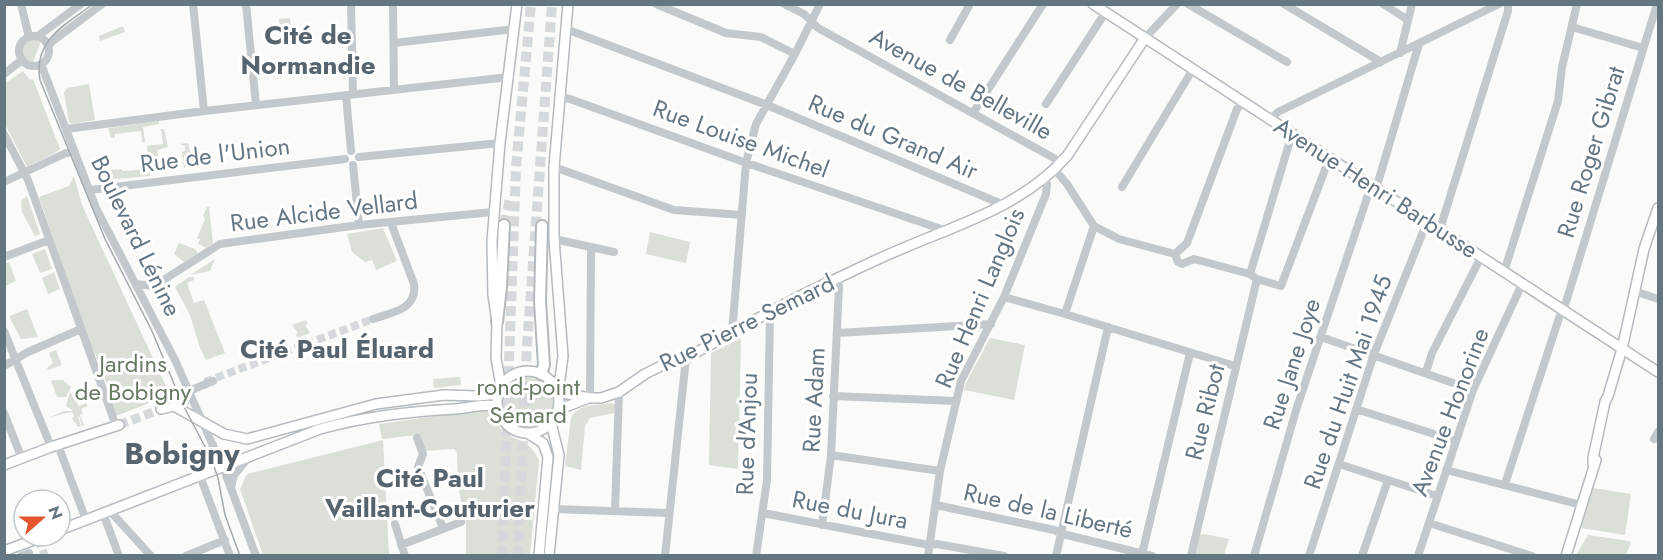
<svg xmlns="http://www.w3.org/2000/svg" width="1663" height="560" viewBox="0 0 1663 560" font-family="Jost,sans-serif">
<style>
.green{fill:#dadfd7}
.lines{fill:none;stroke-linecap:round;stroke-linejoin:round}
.minor-tunnel{stroke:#d5d9db;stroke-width:8;stroke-dasharray:8 4;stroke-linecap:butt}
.major-tunnel{stroke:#d5d9db;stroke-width:9;stroke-dasharray:9 4.5;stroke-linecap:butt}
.highway-tunnel{stroke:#d5d9db;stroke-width:10;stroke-dasharray:10 5;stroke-linecap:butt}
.major-casing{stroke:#b5babe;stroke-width:12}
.highway-casing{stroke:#b4b9bd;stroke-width:14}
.minor{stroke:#c3c8cc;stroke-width:8}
.major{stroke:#fff;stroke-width:9}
.highway{stroke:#fff;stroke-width:10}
.tram{stroke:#a2aab0;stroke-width:1.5}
.minor-bridge{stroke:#c3c8cc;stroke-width:8}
.labels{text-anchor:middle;stroke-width:6;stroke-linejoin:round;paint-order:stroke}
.street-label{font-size:24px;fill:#657683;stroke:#fff}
.park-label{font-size:24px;fill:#687a64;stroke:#fff}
.neighbourhood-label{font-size:26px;font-weight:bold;fill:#57646e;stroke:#fff}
.district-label{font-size:30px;font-weight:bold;fill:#57646e;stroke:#fff}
</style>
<rect width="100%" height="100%" fill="#fafaf8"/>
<path class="green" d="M290 18 292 38 281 39 279 19Z
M123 26 125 32 100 41 99 36Z
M34 39 41 41 33 62 28 61 24 58 22 48 28 40Z
M23 71 30 80 33 79 60 149 55 153 27 167 5 124 4 84Z
M89 84 95 120 72 124 69 122 64 93 67 88Z
M159 121V124L143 127 145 142H142L141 131 115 134V138H111L108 128Z
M161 129H164L168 147 157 150 158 156 155 157 156 169 150 170V176L104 180 111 170 122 169V171L150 169 147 146 163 144Z
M188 143 194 167 189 158 188 165 184 168 182 152 185 151V147H187L180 144Z
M74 176 82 205 170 395 116 416 106 390 107 385 95 353 91 349 39 197 69 186Z
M27 196 40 234 35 236 22 212 21 201Z
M207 207H209L213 243 206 248 198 244 200 239 197 238 205 219 203 216Z
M383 228 397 261 376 270 372 260 365 262 352 252 347 234Z
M650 232 690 242 686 263 646 254Z
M179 243 195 249 198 253 184 262 174 254Z
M45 249 52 269 40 273 32 254Z
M215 259 210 271 190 275Z
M9 262 16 281 5 286V264Z
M54 272 60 289 48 294 42 278Z
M189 277H194V280L187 283 194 303 204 300 225 353 206 360 200 348 190 315 175 287Z
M27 309 38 337 21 339 9 316Z
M306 320 308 324 305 325 310 333 297 338 296 334 298 333 292 325Z
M741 338 738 469 709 465 711 353Z
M990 338 1025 345 1014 400 964 390 966 383Z
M56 350 62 365 48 370 47 368 53 363 49 353Z
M502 401a26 26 0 1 1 52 0a26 26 0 1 1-52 0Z
M460 377 461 385 434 388 433 379Z
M54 380H63L71 387 66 397H57L51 381Z
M70 392 79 406 86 403 88 406 81 409 83 414 80 415 84 425 82 426 79 416 78 417 81 426 78 427 72 418 74 416 72 412 50 417 64 411H73L66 406Z
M611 403 615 405 614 413 590 418 585 426 581 470 565 466 571 418C578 403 596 406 611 403Z
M486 409 493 414 503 434C518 438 534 445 539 461L530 555H466V525L458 486 457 452 454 449 424 451 417 435 382 439 379 424Z
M383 440 389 555H263L240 489 247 474Z
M1593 488 1631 494 1625 535 1581 528Z
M1204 534 1229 539 1224 555H1195L1200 535Z
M1588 535 1629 541 1631 543 1626 555H1576Z"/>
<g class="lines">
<path class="minor-tunnel" d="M205 382 373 319
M38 539 45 556"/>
<path class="major-tunnel" d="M119 425 161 409"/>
<path class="highway-tunnel" d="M504 225 510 199
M502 556 516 167 531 4
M518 556 527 345 552 4"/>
<defs>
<path id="major" d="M1093 4 1658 372
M497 402a31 31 0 1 1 62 0a31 31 0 1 1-62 0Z
M501 386 496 358 497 322 493 295 492 241 500 143 517 4
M555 386 560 379 563 356 554 239V167L568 4
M557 392 590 398H601L619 392 645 374 665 364 686 358C733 333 779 305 827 283 853 271 879 258 906 247 963 223 1025 204 1067 156L1145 38
M161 409 174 406 224 434 247 439 376 404 444 395 478 396 498 394
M558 410 586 399
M527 433 543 443 548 457 539 556
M4 465 51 447 119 425
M1593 465V458L1605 402 1608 396 1622 349 1644 249 1658 208
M60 530 320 429C367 416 407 412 455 409 470 408 483 403 497 406
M4 551 45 536
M549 556 559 455 551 423
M1566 556 1596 460"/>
<path id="highway" d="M497 322 501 287 504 225
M541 374 544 365 540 301 542 226"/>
</defs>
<use href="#major" class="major-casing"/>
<use href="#highway" class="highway-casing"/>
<path class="minor" d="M21 4 29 37
M193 4 204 111
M246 4 256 105
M351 4 353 94
M393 4 394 90
M656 4 726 33 761 37 795 54
M784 4 804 14 818 28 1061 162
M1188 4 1287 62
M1284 4 1381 62
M1383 4 1408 20
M1572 27 1643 48
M566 29 767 105 1004 205
M19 51a15 15 0 1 1 30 0a15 15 0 1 1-30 0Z
M38 36 81 4
M1145 38 1177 4
M950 40 970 4
M394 43 514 29
M48 46 54 40 102 4
M1400 53 1412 4
M41 64 96 208 175 360 226 475 256 556
M4 74 22 60
M346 95 351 151
M559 97 570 99 741 161 947 231
M1243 102 1237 109 1187 243 1175 254 1178 262 1182 264 1194 259 1250 274 1257 279 1281 286 1329 159
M1046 104 1105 13
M973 113 1043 4
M1270 120 1278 112 1499 4
M66 129 204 111 509 77
M4 134 28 180 116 426
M359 157 500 143
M353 165 359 225
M554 167 674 210 742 215
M1055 170 1067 184 1094 226 1119 239 1175 254
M4 182 66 153 75 152
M1122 187 1193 69
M1376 189 1419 44
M90 190 345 159
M1440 229 1508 11V4
M554 239 614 252
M4 257 49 240
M1504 272 1558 101 1562 67 1577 4
M1250 274 1292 134
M136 284 154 286 220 244 359 225 493 212
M1634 291 1658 299
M1004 297 1065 314 1235 366
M1065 314 1094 226
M373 319C393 312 417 310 414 284L391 223
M4 331 51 447
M732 333 746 163 756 124 795 54 820 4
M837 333 991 324
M1321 337 1473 390
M4 366 28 352 81 329
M1426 372 1432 353 1481 257
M833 396 956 401
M590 398 591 248
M174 406 186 401 189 392
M1356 409 1456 441
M4 413 22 459
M417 438 423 454 418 467 443 528
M1654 439 1658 432
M58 445 86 520
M213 445 208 462 200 476 230 556
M831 455 940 471
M1339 464 1437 496
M1446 470 1581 505
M1505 484 1559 318 1566 302 1657 4
M231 487 234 475 249 457
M936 505 1054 530 1063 534 1152 556
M553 509 668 513
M615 510 619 392
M110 511 151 556
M103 513 119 556
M763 513 929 545 937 544 1004 556
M1429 523 1532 556
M395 524 405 556
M822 525 831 455 839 286 838 278
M401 545 461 522
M1142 554 1190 353
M21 556 29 553
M186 556 225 540
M665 556 686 358
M756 556 767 480 770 313
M928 556 940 471 961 381 1004 297 1046 194 1047 184 1043 177
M1056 556 1108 327
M1191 556 1257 279
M1254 556 1297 407 1371 186
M1309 556 1374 354 1427 222
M1362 556 1388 480
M1418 556 1473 390 1522 284"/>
<use href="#major" class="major"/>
<use href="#highway" class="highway"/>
<path class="tram" d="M93 4C65 25 33 40 40 80L105 239 152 331 182 403 211 458 218 478 225 515 240 556"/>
<path class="minor-bridge" d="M158 404 213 381"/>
</g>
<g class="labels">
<g class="street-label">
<text transform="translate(961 84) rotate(29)" y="8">Avenue de Belleville</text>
<text transform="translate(893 137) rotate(23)" y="8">Rue du Grand Air</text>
<text transform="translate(741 139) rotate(20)" y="8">Rue Louise Michel</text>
<text transform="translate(1591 152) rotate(-73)" y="8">Rue Roger Gibrat</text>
<text transform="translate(215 155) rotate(-7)" y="8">Rue de l'Union</text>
<text transform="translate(1376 188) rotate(33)" y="8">Avenue Henri Barbusse</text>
<text transform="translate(324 212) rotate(-7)" y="8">Rue Alcide Vellard</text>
<text transform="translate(136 236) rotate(64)" y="8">Boulevard Lénine</text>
<text transform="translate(980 298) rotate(-67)" y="8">Rue Henri Langlois</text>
<text transform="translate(747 323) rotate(-26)" y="8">Rue Pierre Semard</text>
<text transform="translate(1292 364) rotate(-72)" y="8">Rue Jane Joye</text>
<text transform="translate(1348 382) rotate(-71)" y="8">Rue du Huit Mai 1945</text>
<text transform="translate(814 400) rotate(-87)" y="8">Rue Adam</text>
<text transform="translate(1205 412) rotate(-76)" y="8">Rue Ribot</text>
<text transform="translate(1450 412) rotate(-69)" y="8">Avenue Honorine</text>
<text transform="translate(747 434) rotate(-88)" y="8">Rue d'Anjou</text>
<text transform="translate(850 510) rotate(11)" y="8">Rue du Jura</text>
<text transform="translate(1048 511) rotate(13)" y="8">Rue de la Liberté</text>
</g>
<g class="park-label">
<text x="133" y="372">Jardins<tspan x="133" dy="28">de Bobigny</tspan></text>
<text x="528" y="395">rond-point<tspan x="528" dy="28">Sémard</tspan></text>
</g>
<g class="neighbourhood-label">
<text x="308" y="44">Cité de<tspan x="308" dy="30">Normandie</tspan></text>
<text x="337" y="358">Cité Paul Éluard</text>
<text x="430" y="487">Cité Paul<tspan x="430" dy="30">Vaillant-Couturier</tspan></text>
</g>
<g class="district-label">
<text x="182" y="464">Bobigny</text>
</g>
</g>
<rect width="1663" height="560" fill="none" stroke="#657683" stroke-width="12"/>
<g transform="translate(42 518) rotate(69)"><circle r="28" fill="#ffffff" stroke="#c1c8cd" stroke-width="1.5"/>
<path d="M0-4.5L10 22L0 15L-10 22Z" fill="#e4572e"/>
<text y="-9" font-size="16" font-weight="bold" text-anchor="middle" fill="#657683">N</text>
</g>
</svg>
